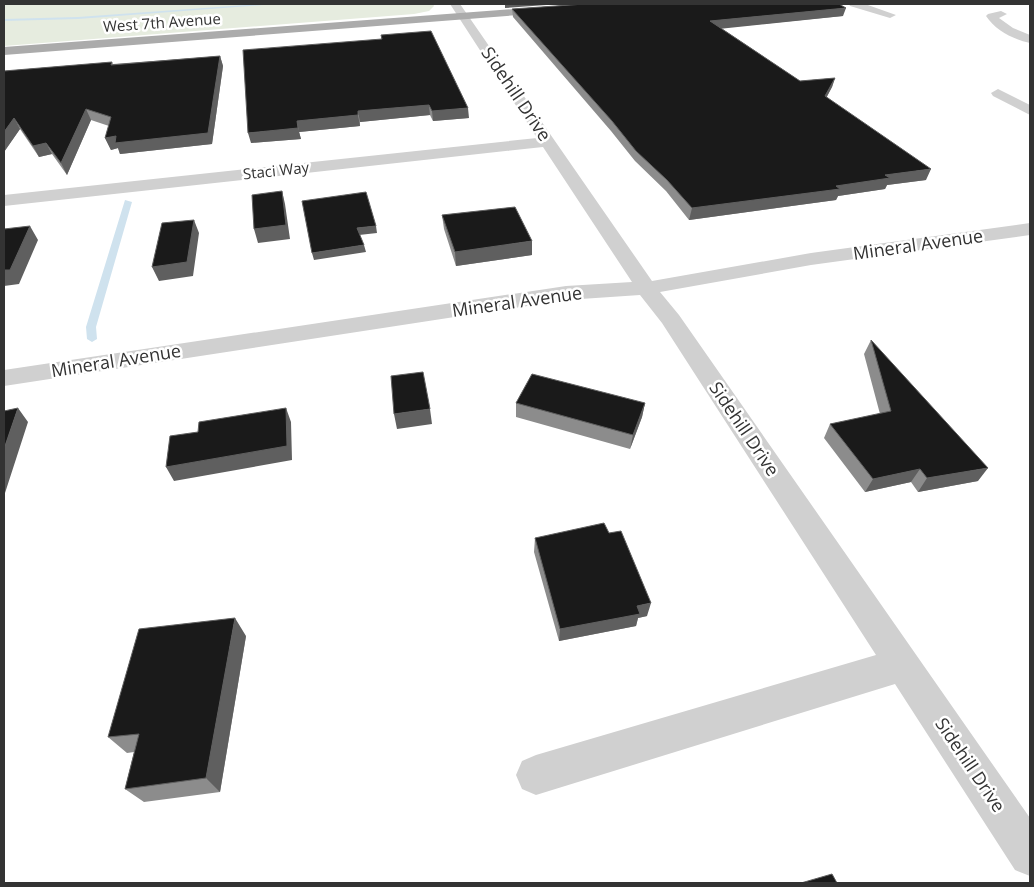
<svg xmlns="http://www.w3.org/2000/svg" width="1034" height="887" viewBox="0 0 1034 887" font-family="'Open Sans',sans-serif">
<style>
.green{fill:#e6ecdf}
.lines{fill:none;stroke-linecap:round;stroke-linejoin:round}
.stream{fill:#cfe2ee;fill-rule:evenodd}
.minor{fill:#d0d0d0;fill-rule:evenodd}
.major{fill:#ababab;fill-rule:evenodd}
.wall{fill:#8c8c8c}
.shaded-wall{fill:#5f5f5f}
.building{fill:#1a1a1a;stroke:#5f5f5f}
.labels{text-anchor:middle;stroke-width:5;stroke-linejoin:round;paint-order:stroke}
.far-street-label{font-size:15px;fill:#333;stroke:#fff}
.street-label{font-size:18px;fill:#333;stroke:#fff}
</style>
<rect width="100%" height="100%" fill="#fff"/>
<path class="green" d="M4 4H433L434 6 429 11 414 14 4 46Z"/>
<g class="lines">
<path class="stream" d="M259 4H276L78 19 4 21V19L78 17Z
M125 200 132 202 96 327 97 339 92 342 87 339 86 327Z"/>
<path class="minor" d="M450 4H460L652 281 811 253 1030 223V235L811 265 660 292 679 315 1030 818V876L1015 870 895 684 536 795 522 789 516 775 522 761 536 755 876 655 662 323 640 295 566 300 4 386V370L566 286 632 282 543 147 4 206V195L537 138Z
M849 4H865L896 15 890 18 850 6Z
M1001 11 1007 14 999 18 1013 28 1030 35V43C1013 39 996 31 986 16L988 14Z
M998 89 1030 105V115L993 96 991 93Z"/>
<path class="major" d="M582 4H627L622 7 4 55V47Z"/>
</g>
<path class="wall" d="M585 4H840L843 16 721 28 800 81 835 78 832 87 826 98 926 180 887 185 885 189 838 196 836 200 689 220 666 191 635 161 611 131 513 17 512 9Z
M381 35 469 118 433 121 430 115 360 122V126L299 132 301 139 251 143 381 40Z
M220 56 223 66 212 144 120 154 118 148 111 150 105 138 109 126 91 120 67 175 52 154 39 157 20 129 4 152V71L112 62 113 64Z
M442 215 532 255 456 266 444 229Z
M871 340 978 481 918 492 911 482 865 492 824 438 830 424 880 414 864 354Z
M516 403H645L642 417 630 449 516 417Z
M609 533 647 616 638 618 636 626 559 641 534 552 535 538Z
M246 636 220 792 144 802 125 789 134 752 127 753 108 737Z"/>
<path class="shaded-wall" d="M505 4H560L505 8Z
M846 8 843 16 709 30 710 21Z
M220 56 223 66 212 144 120 154 118 148 111 150 105 138Z
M835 78 832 87 822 106 825 96Z
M429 105 430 115 360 122 358 111Z
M468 108 469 118 433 121 432 111Z
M86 109 91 120 67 175 61 163Z
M358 115 360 126 299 132 297 121Z
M14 118 20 129 4 152V132Z
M298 128 301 139 251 143 248 133Z
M46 143 52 154 39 157 33 146Z
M931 169 926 180 887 185 885 189 838 196 836 200 689 220 692 208 836 186 885 175Z
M282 191 285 204 290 239 258 243 254 229Z
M194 220 199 233 193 276 159 281 152 267Z
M30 226 38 240 19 284 4 286V270Z
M376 226 377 233 359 235 357 228Z
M532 241V255L456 266 455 252Z
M364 245 366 252 314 260 312 253Z
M645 403 642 417 630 449 633 435Z
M18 408 28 422 5 493H4V449Z
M286 408 291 422 292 460 174 481 166 467Z
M430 409 432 424 397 429 394 414Z
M988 468 978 481 918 492 927 478Z
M920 469 911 482 865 492 873 479Z
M651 603 647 616 638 618 636 626 559 641 560 629 637 606Z
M235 618 246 636 220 792 206 778Z"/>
<path class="building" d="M585 4H839L846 8 710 21 800 81 835 78 825 96 931 169 885 175 890 178 836 186 840 189 692 208 667 180 636 151 612 121 512 9Z
M431 31 468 108 432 111 429 105 358 111V115L297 121 298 128 248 133 243 50 382 39 381 35Z
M220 56 208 133 115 143 116 136 105 138 111 117 86 109 61 163 46 143 33 146 14 118 4 132V71L112 62 111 65Z
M282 191 286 225 254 229 252 195Z
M366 192 376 226 357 228 364 245 312 253 302 201Z
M515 207 532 241 455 252 442 215Z
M194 220 187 262 152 267 162 223Z
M30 226 10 270H4V229Z
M871 340 988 468 927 478 920 469 873 479 830 424 891 411Z
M423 372 430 409 394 414 391 376Z
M532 374 645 403 633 435 516 403Z
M18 408 4 449V411Z
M286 408 287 446 166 467 170 436 198 432 199 422Z
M604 523 609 533 621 531 651 603 637 606 640 614 560 629 535 538Z
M235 618 206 778 125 789 139 734 108 737 139 629Z
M832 874 837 883H801Z"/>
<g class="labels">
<g class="far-street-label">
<text transform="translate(162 23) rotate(-4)" y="5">West 7th Avenue</text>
<text transform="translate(276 171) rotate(-6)" y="5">Staci Way</text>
</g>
<g class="street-label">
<text transform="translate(516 94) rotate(56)" y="6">Sidehill Drive</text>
<text transform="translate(918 245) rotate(-8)" y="6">Mineral Avenue</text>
<text transform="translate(517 302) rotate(-8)" y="6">Mineral Avenue</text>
<text transform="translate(116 361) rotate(-9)" y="6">Mineral Avenue</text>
<text transform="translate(744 429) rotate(56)" y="6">Sidehill Drive</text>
<text transform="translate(970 765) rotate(56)" y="6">Sidehill Drive</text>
</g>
</g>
<rect width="1034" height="887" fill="none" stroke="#333333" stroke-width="10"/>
</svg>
